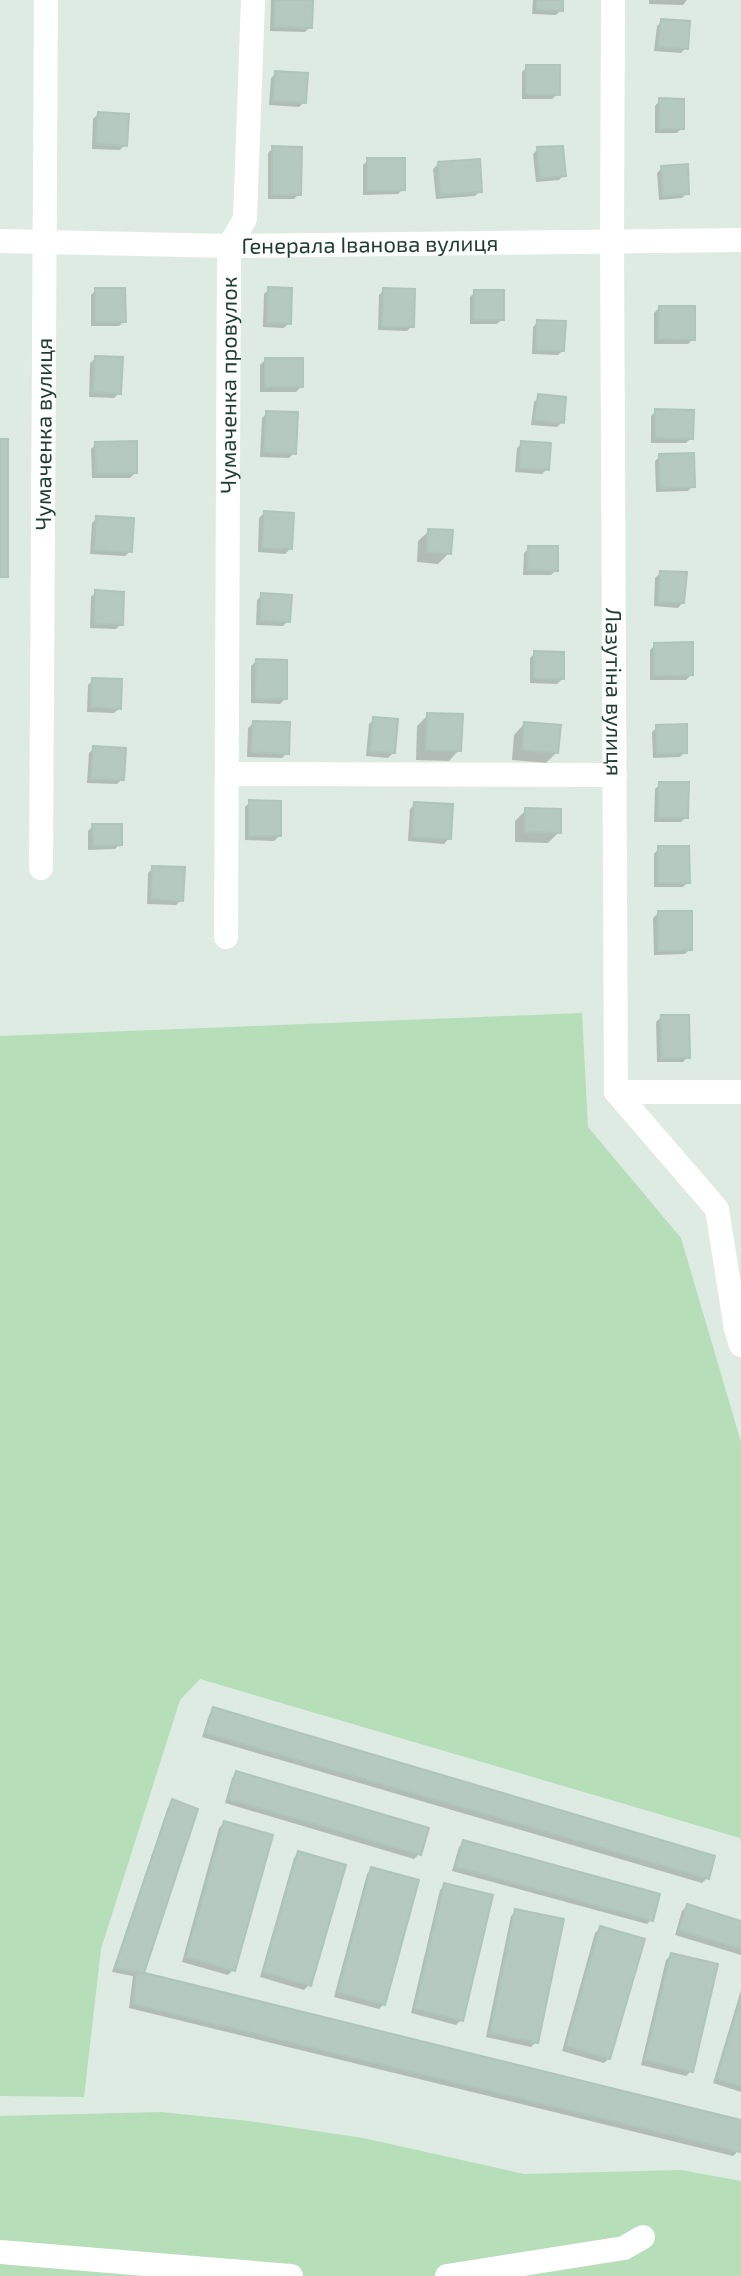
<svg xmlns="http://www.w3.org/2000/svg" width="741" height="2276" viewBox="0 0 741 2276" font-family="'Exo 2',sans-serif">
<style>
.green{fill:#b5deb9}
.shadow{fill:#0003}
.building{fill:#b6c9be;stroke:#b0c5b9;stroke-width:2}
.lines{fill:none;stroke-linecap:round;stroke-linejoin:round}
.minor{stroke:#fff;stroke-width:24}
.labels{text-anchor:middle;stroke-width:6;stroke-linejoin:round;paint-order:stroke}
.street-label{font-size:22px;fill:#1e3c2f;stroke:#eef7f1}
</style>
<rect width="100%" height="100%" fill="#deebe3"/>
<path class="green" d="M582 1013 588 1127 681 1238 741 1442V1844L740 1838 200 1679 180 1700 101 1949 84 2097 0 2096V1036Z
M161 2112 249 2121 363 2138 524 2174 681 2170 741 2181V2276H0V2116Z"/>
<path class="shadow" d="M271 0H311L310 27 305 32 270 31Z
M533 0H561V10L556 15 532 14Z
M649 0H687L683 5 649 4Z
M662 21 686 48 681 53 654 51 657 26Z
M527 67 558 94 552 99H522V72Z
M276 73 304 102 299 107 269 105 271 78Z
M660 100 682 128 677 133H655V106Z
M98 114 125 145 120 150 92 149 93 119Z
M273 148 299 194 294 199H268V153Z
M538 149 564 175 559 180 536 182 533 154Z
M368 160 403 189 398 194 363 195V165Z
M438 164 480 191 475 196 436 199 433 169Z
M662 168 687 193 682 198 659 200 657 173Z
M269 289 289 323 284 328 263 327 264 294Z
M96 290 124 321 119 326H91V295Z
M384 290 412 326 407 331 378 330 379 295Z
M475 292 502 319 497 324H470V297Z
M659 308 693 339 688 344H654V313Z
M538 322 563 350 558 355 532 354 533 327Z
M96 358 119 393 114 398 89 397 90 363Z
M265 360 301 387 296 392H260V365Z
M539 397 562 422 557 427 531 425 534 402Z
M656 411 691 438 686 443H651V416Z
M267 413 294 453 289 458 260 457 262 418Z
M522 443 547 469 542 474 515 472 517 448Z
M96 444 135 473 130 478H92L91 449Z
M660 456 693 486 688 491 656 492 655 461Z
M264 513 290 549 285 554 258 552 259 518Z
M97 518 130 551 125 556 90 554 92 523Z
M429 531 449 553 438 564 417 562 418 541Z
M529 548 556 570 551 575H523L524 553Z
M660 573 683 602 678 608 654 606 655 578Z
M96 592 121 624 116 629 90 628 91 597Z
M262 595 288 621 283 626 256 625 257 600Z
M655 645 691 675 686 680H650V650Z
M535 653 562 679 557 684 530 683V658Z
M256 661 285 699 280 704 251 703V666Z
M93 680 120 708 114 713 87 712 88 685Z
M428 715 459 750 449 761 416 760 417 726Z
M374 719 393 753 388 758 366 756 369 724Z
M253 723 287 753 282 758 247 757 248 728Z
M524 724 557 752 546 763 512 760 514 735Z
M657 727 685 752 680 757 653 758 652 732Z
M94 748 122 779 117 784 87 783 89 753Z
M660 784 686 817 681 822H654L655 789Z
M250 802 279 836 274 841 245 840V807Z
M415 804 449 838 444 844 408 841 410 809Z
M526 810 559 832 548 843 515 842V821Z
M93 826 120 844 115 849 88 850V831Z
M659 848 688 882 683 887H654V854Z
M153 868 181 900 176 905 147 904 148 873Z
M658 913 690 949 685 954 654 955 653 918Z
M661 1017 688 1057 683 1062H657L656 1022Z
M214 1710 707 1878 702 1883 202 1737 209 1715Z
M237 1773 419 1854 414 1859 225 1803 232 1778Z
M173 1802 142 1975 741 2122V2144L738 2151 733 2156 129 2008 133 1976 112 1972 168 1807Z
M224 1823 233 1970 228 1975 182 1962 219 1828Z
M464 1842 652 1919 647 1924 452 1871 459 1847Z
M299 1853 309 1985 304 1990 260 1977 294 1858Z
M372 1869 384 2004 379 2009 334 1997 367 1874Z
M445 1885 461 2020 456 2025 411 2013 440 1890Z
M687 1906 741 1923V1955L675 1935 682 1911Z
M516 1911 536 2042 531 2047 486 2037 511 1916Z
M600 1928 609 2058 604 2063 562 2051 595 1933Z
M671 1955 691 2071 686 2076 641 2065 666 1960Z
M741 1990V2092L713 2083Z"/>
<path class="building" d="M275 0H313L312 28 274 27Z
M537 0H563V11L537 10Z
M661 19 690 21 688 49 658 47Z
M526 65H560V95L526 94Z
M275 71 308 73 306 103 273 101Z
M659 98 684 99V129H659Z
M98 112 129 114 127 146 96 144Z
M272 146 302 147 301 195H272Z
M563 146 566 176 540 178 537 147Z
M367 158H405V190L367 191Z
M480 159 482 192 440 195 438 162Z
M688 164 689 194 663 196 661 166Z
M268 287 292 288 291 324 267 323Z
M95 288H125L126 322H95Z
M383 288 415 289 414 327 382 326Z
M474 290H504V320H474Z
M659 306H695V340L658 339Z
M537 320 566 321 564 351 536 350Z
M95 356 123 357 121 394 93 392Z
M265 358H303V387H265Z
M538 394 566 397 564 423 535 420Z
M655 409 694 410 693 439 655 438Z
M266 411 298 412 296 454 264 452Z
M0 439H8V577H0Z
M137 441V473L96 474 95 442Z
M521 441 551 443 549 470 519 468Z
M694 453 695 487 660 488 659 454Z
M264 511 294 513 292 549 262 548Z
M96 516 134 518 132 552 94 550Z
M428 529 453 530 451 554 427 552Z
M528 546H558V571L527 570Z
M660 571 687 572 684 603 658 602Z
M95 590 124 592 123 625 94 624Z
M261 593 292 595 290 622 260 620Z
M693 642V675L654 676V643Z
M534 651 564 652V679L534 678Z
M256 659 287 660V699H255Z
M92 678 122 679 121 709 91 707Z
M427 713 463 714 461 751 426 750Z
M373 717 398 719 395 753 370 752Z
M253 721 290 722 289 754 251 752Z
M524 722 561 725 558 753 522 750Z
M687 724V753L657 754 656 725Z
M93 746 126 748 124 780 91 779Z
M659 782H689L688 818 658 817Z
M249 800 281 801V836H249Z
M414 802 453 804 451 839 412 837Z
M525 808 561 809V833L525 832Z
M92 824H122V845L93 846Z
M658 846H689L690 883H658Z
M152 866 185 867 183 901 151 899Z
M658 911H692V950L658 951Z
M661 1015H689L690 1058H661Z
M213 1707 715 1856 709 1879 205 1733Z
M236 1771 429 1828 421 1855 228 1799Z
M172 1799 198 1809 144 1973 115 1968Z
M224 1821 273 1835 235 1971 186 1957Z
M463 1840 660 1894 653 1921 456 1867Z
M298 1851 346 1865 311 1986 263 1972Z
M371 1867 419 1880 385 2005 338 1992Z
M444 1883 493 1895 463 2021 415 2009Z
M687 1904 741 1921V1949L679 1930Z
M515 1909 564 1919 538 2043 490 2033Z
M600 1926 645 1939 610 2059 566 2046Z
M671 1953 718 1964 693 2072 645 2060Z
M137 1971 741 2120V2149L740 2152 133 2004Z
M741 1998V2086L716 2079Z"/>
<g class="lines">
<g class="minor">
<path id="s1" d="M613 0 612 241 616 1092 717 1209 736 1329 741 1345"/>
<path id="s2" d="M0 241 229 246 741 240"/>
<path d="M227 774 615 775"/>
<path id="s3" d="M41 868 46 0"/>
<path id="s4" d="M226 937 229 246 245 219 253 0"/>
<path d="M616 1092H741"/>
<path d="M0 2252 291 2276"/>
<path d="M447 2276 624 2248 643 2237"/>
</g>
</g>
<g class="labels">
<g class="street-label">
<text dy="8" stroke="none"><textPath href="#s2" startOffset="370">Генерала Іванова вулиця</textPath></text>
<text dy="8" stroke="none"><textPath href="#s4" startOffset="552">Чумаченка провулок</textPath></text>
<text dy="8" stroke="none"><textPath href="#s3" startOffset="434">Чумаченка вулиця</textPath></text>
<text dy="8" stroke="none"><textPath href="#s1" startOffset="692">Лазутіна вулиця</textPath></text>
</g>
</g>
</svg>
